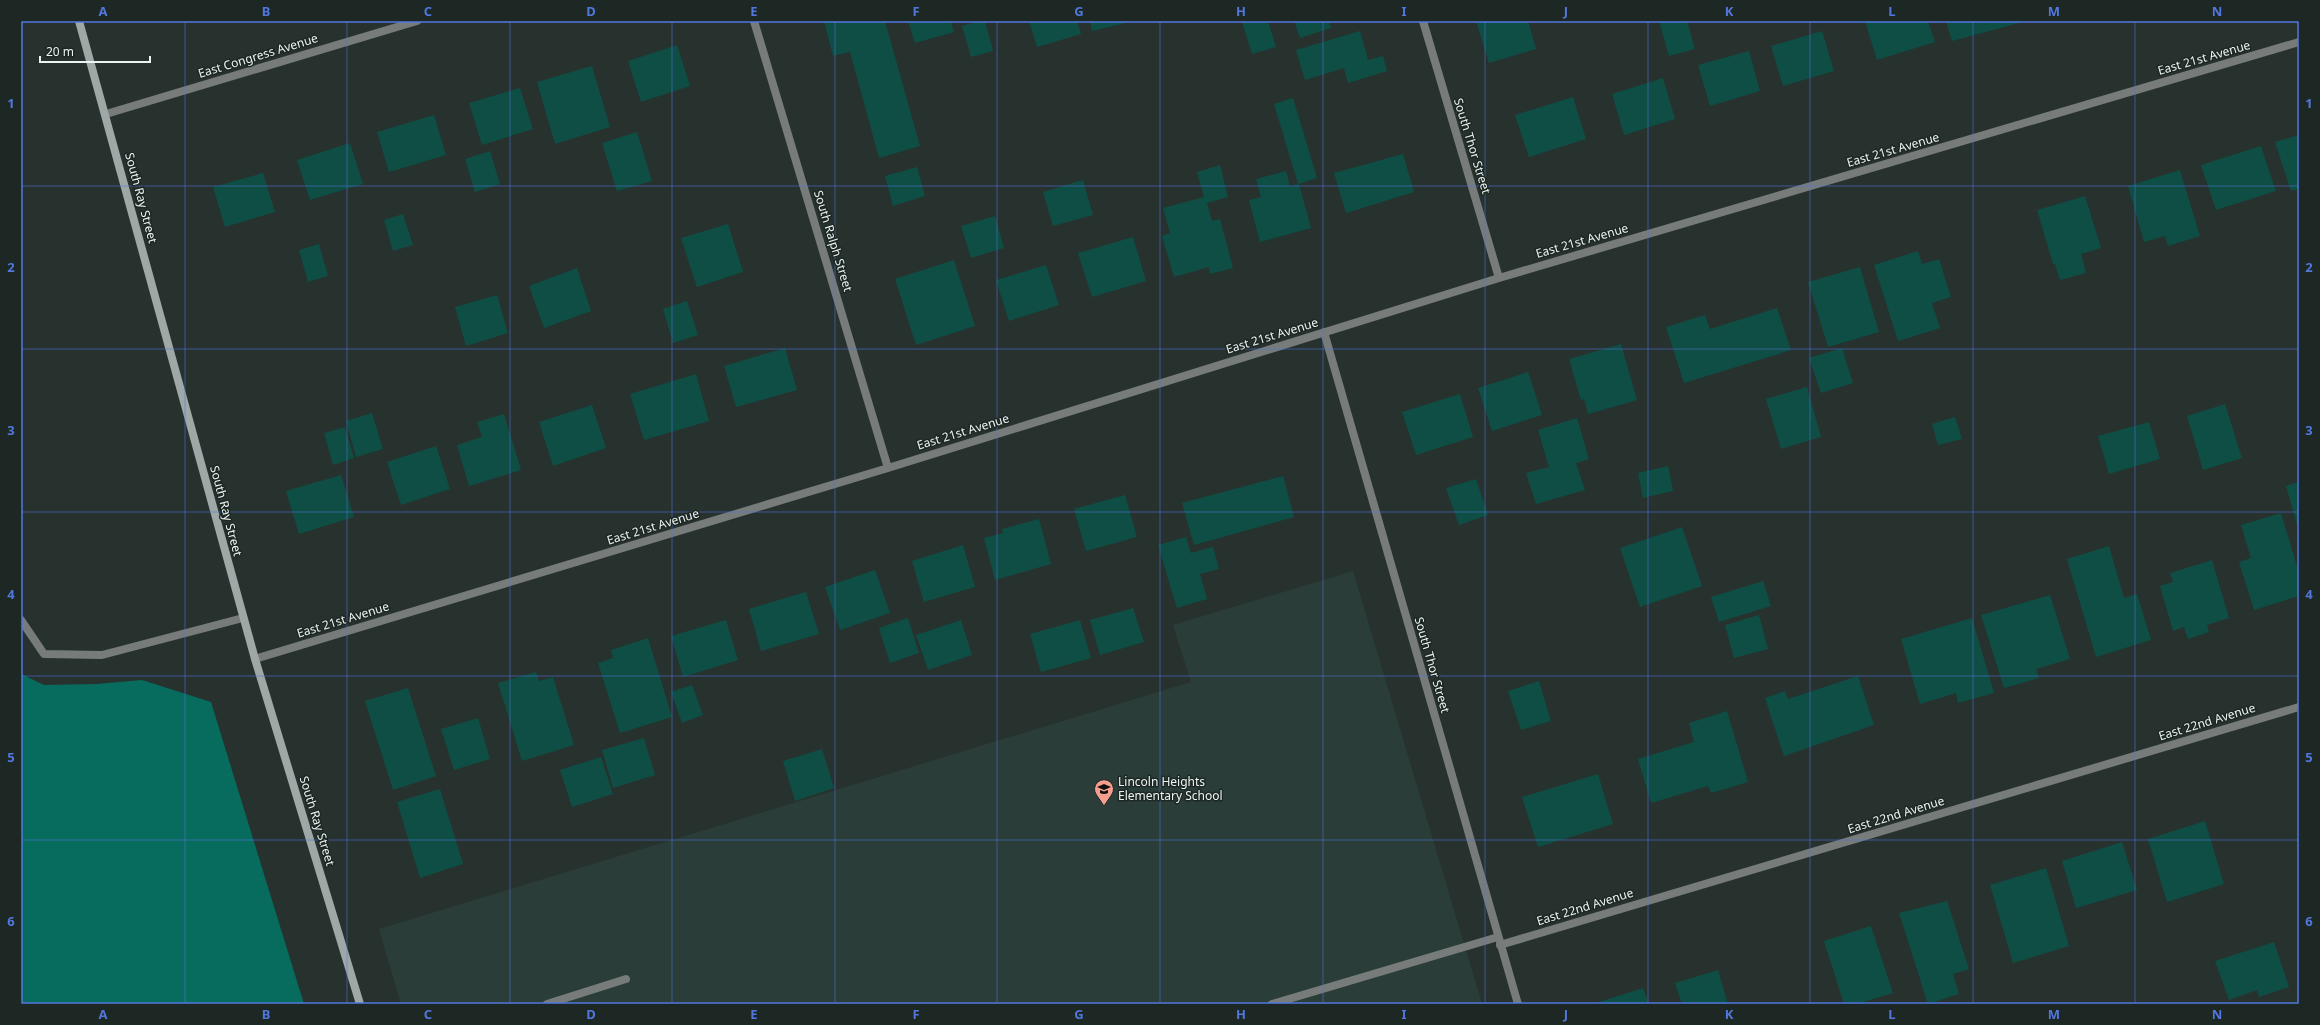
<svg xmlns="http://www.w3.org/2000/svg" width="2320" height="1025" viewBox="0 0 2320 1025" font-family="'Noto Sans',sans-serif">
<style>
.built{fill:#2a3d39}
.forest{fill:#076c5e}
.building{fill:#0f4e44}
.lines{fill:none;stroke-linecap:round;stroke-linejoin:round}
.service{stroke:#777c7b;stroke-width:8}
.minor{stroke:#777c7b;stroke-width:8}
.secondary{stroke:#9fa8a6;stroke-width:8}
.grid{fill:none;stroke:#5177de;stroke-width:1;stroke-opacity:0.55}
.labels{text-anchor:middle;stroke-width:3;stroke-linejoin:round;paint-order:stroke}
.street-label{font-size:12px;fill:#edf3f2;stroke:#1d2825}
.poi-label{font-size:12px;fill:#edf3f2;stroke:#1d2825;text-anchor:start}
.neatline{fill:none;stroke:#5177de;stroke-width:1.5}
.grid-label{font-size:13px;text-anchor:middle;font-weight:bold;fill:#5177de}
</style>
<rect width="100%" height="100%" fill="#27322f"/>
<path class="built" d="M1353 571 1482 1004H401L379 929 1191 682 1173 625Z"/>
<path class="forest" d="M21 674 44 685 97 684 142 680 211 702 304 1004H21Z"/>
<path class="building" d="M824 21H885L920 146 879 158 850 52 833 56Z
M908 21H951L954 32 915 43Z
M978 21H985L993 51 971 57 962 26Z
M1029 21H1077L1081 34 1037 47Z
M1090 21H1130V22L1092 31Z
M1268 21 1276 47 1252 54 1242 22Z
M1294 21H1329L1331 28 1300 38Z
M1476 21H1528L1536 49 1489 63Z
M1659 21H1687L1695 49 1669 56Z
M1865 21H1928L1935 42 1877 60Z
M1946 21H2018L2019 23 1952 41Z
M1360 31 1368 60 1383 56 1387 71 1348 83 1344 68 1305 80 1296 50Z
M1822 31 1834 71 1783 86 1771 46Z
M677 45 690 86 641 102 628 61Z
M1749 51 1760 91 1710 106 1698 65Z
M592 66 610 127 555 144 537 82Z
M1663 78 1675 119 1624 135 1612 94Z
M520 88 533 129 482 145 469 103Z
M1573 97 1586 139 1529 157 1515 115Z
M1293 98 1317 178 1298 184 1274 104Z
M434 115 446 155 389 172 377 132Z
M637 132 652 181 617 191 602 143Z
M2299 135V189L2291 191 2275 142Z
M350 143 363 184 310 200 297 160Z
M2261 146 2276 191 2216 210 2201 165Z
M490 151 500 184 475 192 465 159Z
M1403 154 1414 192 1346 213 1334 173Z
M1220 165 1228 197 1207 203 1212 221 1220 219 1233 268 1210 274 1209 267 1174 277 1162 236 1170 233 1163 208 1204 197 1197 172Z
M917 167 925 196 893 206 885 176Z
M2180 170 2200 236 2168 246 2165 236 2144 242 2128 186Z
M1286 171 1290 186 1299 184 1311 228 1260 242 1249 200 1261 197 1256 179Z
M263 173 275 212 225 227 213 187Z
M1083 180 1093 215 1053 226 1043 192Z
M2085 196 2101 248 2081 254 2086 273 2060 280 2055 264H2053L2037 210Z
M403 214 413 245 393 251 384 220Z
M995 216 1004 248 971 258 961 226Z
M728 224 743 272 697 287 681 238Z
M1133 237 1146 281 1092 297 1078 253Z
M319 244 328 276 308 282 299 250Z
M1918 251 1922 264 1939 259 1951 297 1932 303 1940 328 1898 341 1874 265Z
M954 260 975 326 916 345 895 279Z
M1046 265 1059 305 1009 321 996 280Z
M1860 267 1879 332 1828 347 1808 282Z
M577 268 591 311 544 328 529 286Z
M497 295 508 333 466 346 455 307Z
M687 301 698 335 673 343 663 309Z
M1777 308 1791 350 1684 383 1666 327 1705 315 1710 329Z
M1621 344 1637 400 1588 414 1584 399 1581 400 1569 359Z
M785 348 797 390 736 407 724 366Z
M1842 348 1853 383 1821 393 1809 358Z
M1528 372 1542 415 1492 431 1478 388Z
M696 374 709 421 644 440 630 394Z
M1807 387 1821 437 1781 449 1766 399Z
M1460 394 1473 437 1416 455 1402 412Z
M2225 404 2242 458 2203 470 2187 416Z
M592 405 606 448 553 466 539 422Z
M372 413 383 449 356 457 346 421Z
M504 414 521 470 469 486 457 445 482 437 477 422Z
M1955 417 1962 439 1938 445 1932 424Z
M1577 418 1589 459 1576 463 1585 490 1536 504 1526 473 1549 467 1538 430Z
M2149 422 2160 459 2109 474 2098 436Z
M345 427 354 458 333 465 324 433Z
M436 446 450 489 401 505 387 462Z
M1668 466 1673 491 1643 498 1638 473Z
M341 475 354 517 299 534 286 491Z
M1283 476 1294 517 1194 545 1182 503Z
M1476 479 1488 515 1459 525 1446 488Z
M2299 482V531L2286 486Z
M1125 495 1137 537 1086 551 1074 509Z
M2281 513 2299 573V596L2254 610 2239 562 2251 558 2241 525Z
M1039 519 1051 564 995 580 984 538 1003 533 1002 529Z
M1682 527 1702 586 1640 607 1620 548Z
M1186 537 1191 553 1213 547 1219 569 1200 574 1207 599 1177 608 1158 545Z
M963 545 975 587 924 602 912 561Z
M2109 546 2124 598 2137 594 2151 640 2096 657 2067 559Z
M2212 560 2229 618 2207 625 2209 632 2188 639 2184 627 2173 631 2160 586 2173 582 2170 573Z
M875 570 890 613 840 630 825 587Z
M1763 581 1771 606 1719 622 1711 597Z
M806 592 819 634 761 651 749 609Z
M2050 595 2070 659 2036 669 2039 678 2004 688 1981 615Z
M1133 608 1144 642 1100 655 1090 620Z
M1759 615 1768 649 1734 658 1725 625Z
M908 618 919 653 890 663 879 628Z
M1972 618 1994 693 1958 703 1956 693 1920 704 1901 639Z
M726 620 738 660 683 677 671 636Z
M961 620 972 655 928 670 916 635Z
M1080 620 1091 658 1041 672 1030 634Z
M648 638 672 717 620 733 598 663 613 658 611 650Z
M536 672 539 681 553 677 574 745 522 761 498 683Z
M1858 676 1874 725 1784 756 1765 698 1785 691 1788 699Z
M1539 681 1551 721 1521 730 1508 691Z
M692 685 703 715 682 723 671 692Z
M408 688 436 776 393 790 365 701Z
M1727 711 1748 782 1711 793 1708 786 1651 803 1638 759 1694 742 1689 723Z
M478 718 490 759 454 770 441 729Z
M644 738 655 775 613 788 602 750Z
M822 749 834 788 795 801 783 761Z
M601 757 613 794 572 807 560 770Z
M1598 774 1613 824 1538 847 1522 797Z
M440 789 463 864 420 878 397 802Z
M2205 821 2224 884 2167 902 2148 839Z
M2122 842 2137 890 2076 908 2062 861Z
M2046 868 2069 946 2013 963 1990 885Z
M1947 901 1969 969 1953 974 1959 994 1928 1004 1899 913Z
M1871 926 1893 993 1857 1004H1844L1824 941Z
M2274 942 2289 987 2259 997 2257 990 2229 1000 2215 961Z
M1718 970 1728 1004H1682L1675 983Z
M1643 988 1649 1004H1593Z"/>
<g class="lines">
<path class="service" d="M21 620 44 654 102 655 243 618
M547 1004 626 979
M1272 1004 1498 937"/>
<path class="minor" d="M754 21 888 468
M1423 21 1499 278
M106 114 417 21
M1324 332 1518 1004
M255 659 888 468 1499 278 2299 42
M1500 945 2299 707"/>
<path class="secondary" d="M79 21 255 659 360 1004"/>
</g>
<path class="grid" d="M185 21V1004M347 21V1004M510 21V1004M672 21V1004M835 21V1004M997 21V1004M1160 21V1004M1323 21V1004M1485 21V1004M1648 21V1004M1810 21V1004M1973 21V1004M2135 21V1004M21 186H2299M21 349H2299M21 512H2299M21 676H2299M21 840H2299"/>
<defs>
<symbol id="school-pin" viewBox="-11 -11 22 30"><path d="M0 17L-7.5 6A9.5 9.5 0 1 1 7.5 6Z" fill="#f59d8f" stroke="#1d2825"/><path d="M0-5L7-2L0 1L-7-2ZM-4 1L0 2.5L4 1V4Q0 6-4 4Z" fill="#111"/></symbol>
</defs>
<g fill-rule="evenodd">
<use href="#school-pin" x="1093" y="778" width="22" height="30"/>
</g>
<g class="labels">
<g class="street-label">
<text transform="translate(258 56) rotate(-17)" y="4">East Congress Avenue</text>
<text transform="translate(2204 58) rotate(-16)" y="4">East 21st Avenue</text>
<text transform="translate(1472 146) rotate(73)" y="4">South Thor Street</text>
<text transform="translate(1893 150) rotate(-16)" y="4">East 21st Avenue</text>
<text transform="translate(141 198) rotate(75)" y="4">South Ray Street</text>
<text transform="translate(833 241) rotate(73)" y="4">South Ralph Street</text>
<text transform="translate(1582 241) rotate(-16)" y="4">East 21st Avenue</text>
<text transform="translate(1272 336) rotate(-17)" y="4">East 21st Avenue</text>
<text transform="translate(963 432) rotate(-17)" y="4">East 21st Avenue</text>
<text transform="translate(226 511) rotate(75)" y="4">South Ray Street</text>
<text transform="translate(653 527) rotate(-17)" y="4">East 21st Avenue</text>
<text transform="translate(343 620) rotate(-17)" y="4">East 21st Avenue</text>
<text transform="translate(1432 665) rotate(74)" y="4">South Thor Street</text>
<text transform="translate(2207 722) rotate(-17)" y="4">East 22nd Avenue</text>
<text transform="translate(1896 815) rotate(-17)" y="4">East 22nd Avenue</text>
<text transform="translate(317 821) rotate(73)" y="4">South Ray Street</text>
<text transform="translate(1585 907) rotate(-17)" y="4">East 22nd Avenue</text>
</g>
<g class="poi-label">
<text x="1118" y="786">Lincoln Heights<tspan x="1118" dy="14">Elementary School</tspan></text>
</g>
</g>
<rect width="2320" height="1025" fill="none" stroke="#1d2825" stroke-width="44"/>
<path d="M40 56v6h110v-6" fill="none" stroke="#edf3f2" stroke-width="2"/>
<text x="46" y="56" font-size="12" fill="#edf3f2" stroke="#1d2825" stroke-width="3" paint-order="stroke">20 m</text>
<rect x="22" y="22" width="2276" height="981" class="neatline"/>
<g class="grid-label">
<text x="103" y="16">A</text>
<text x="266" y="16">B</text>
<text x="428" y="16">C</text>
<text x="591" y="16">D</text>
<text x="754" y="16">E</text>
<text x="916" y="16">F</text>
<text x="1079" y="16">G</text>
<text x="1241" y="16">H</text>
<text x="1404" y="16">I</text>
<text x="1566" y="16">J</text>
<text x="1729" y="16">K</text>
<text x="1892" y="16">L</text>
<text x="2054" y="16">M</text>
<text x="2217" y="16">N</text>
<text x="11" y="108">1</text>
<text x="2309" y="108">1</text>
<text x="11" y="272">2</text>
<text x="2309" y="272">2</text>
<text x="11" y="435">3</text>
<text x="2309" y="435">3</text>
<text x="11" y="599">4</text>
<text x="2309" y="599">4</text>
<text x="11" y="762">5</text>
<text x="2309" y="762">5</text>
<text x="11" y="926">6</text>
<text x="2309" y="926">6</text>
<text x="103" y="1019">A</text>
<text x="266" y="1019">B</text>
<text x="428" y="1019">C</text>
<text x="591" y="1019">D</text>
<text x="754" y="1019">E</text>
<text x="916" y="1019">F</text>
<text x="1079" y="1019">G</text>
<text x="1241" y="1019">H</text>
<text x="1404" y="1019">I</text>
<text x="1566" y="1019">J</text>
<text x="1729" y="1019">K</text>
<text x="1892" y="1019">L</text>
<text x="2054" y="1019">M</text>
<text x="2217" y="1019">N</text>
</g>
</svg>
